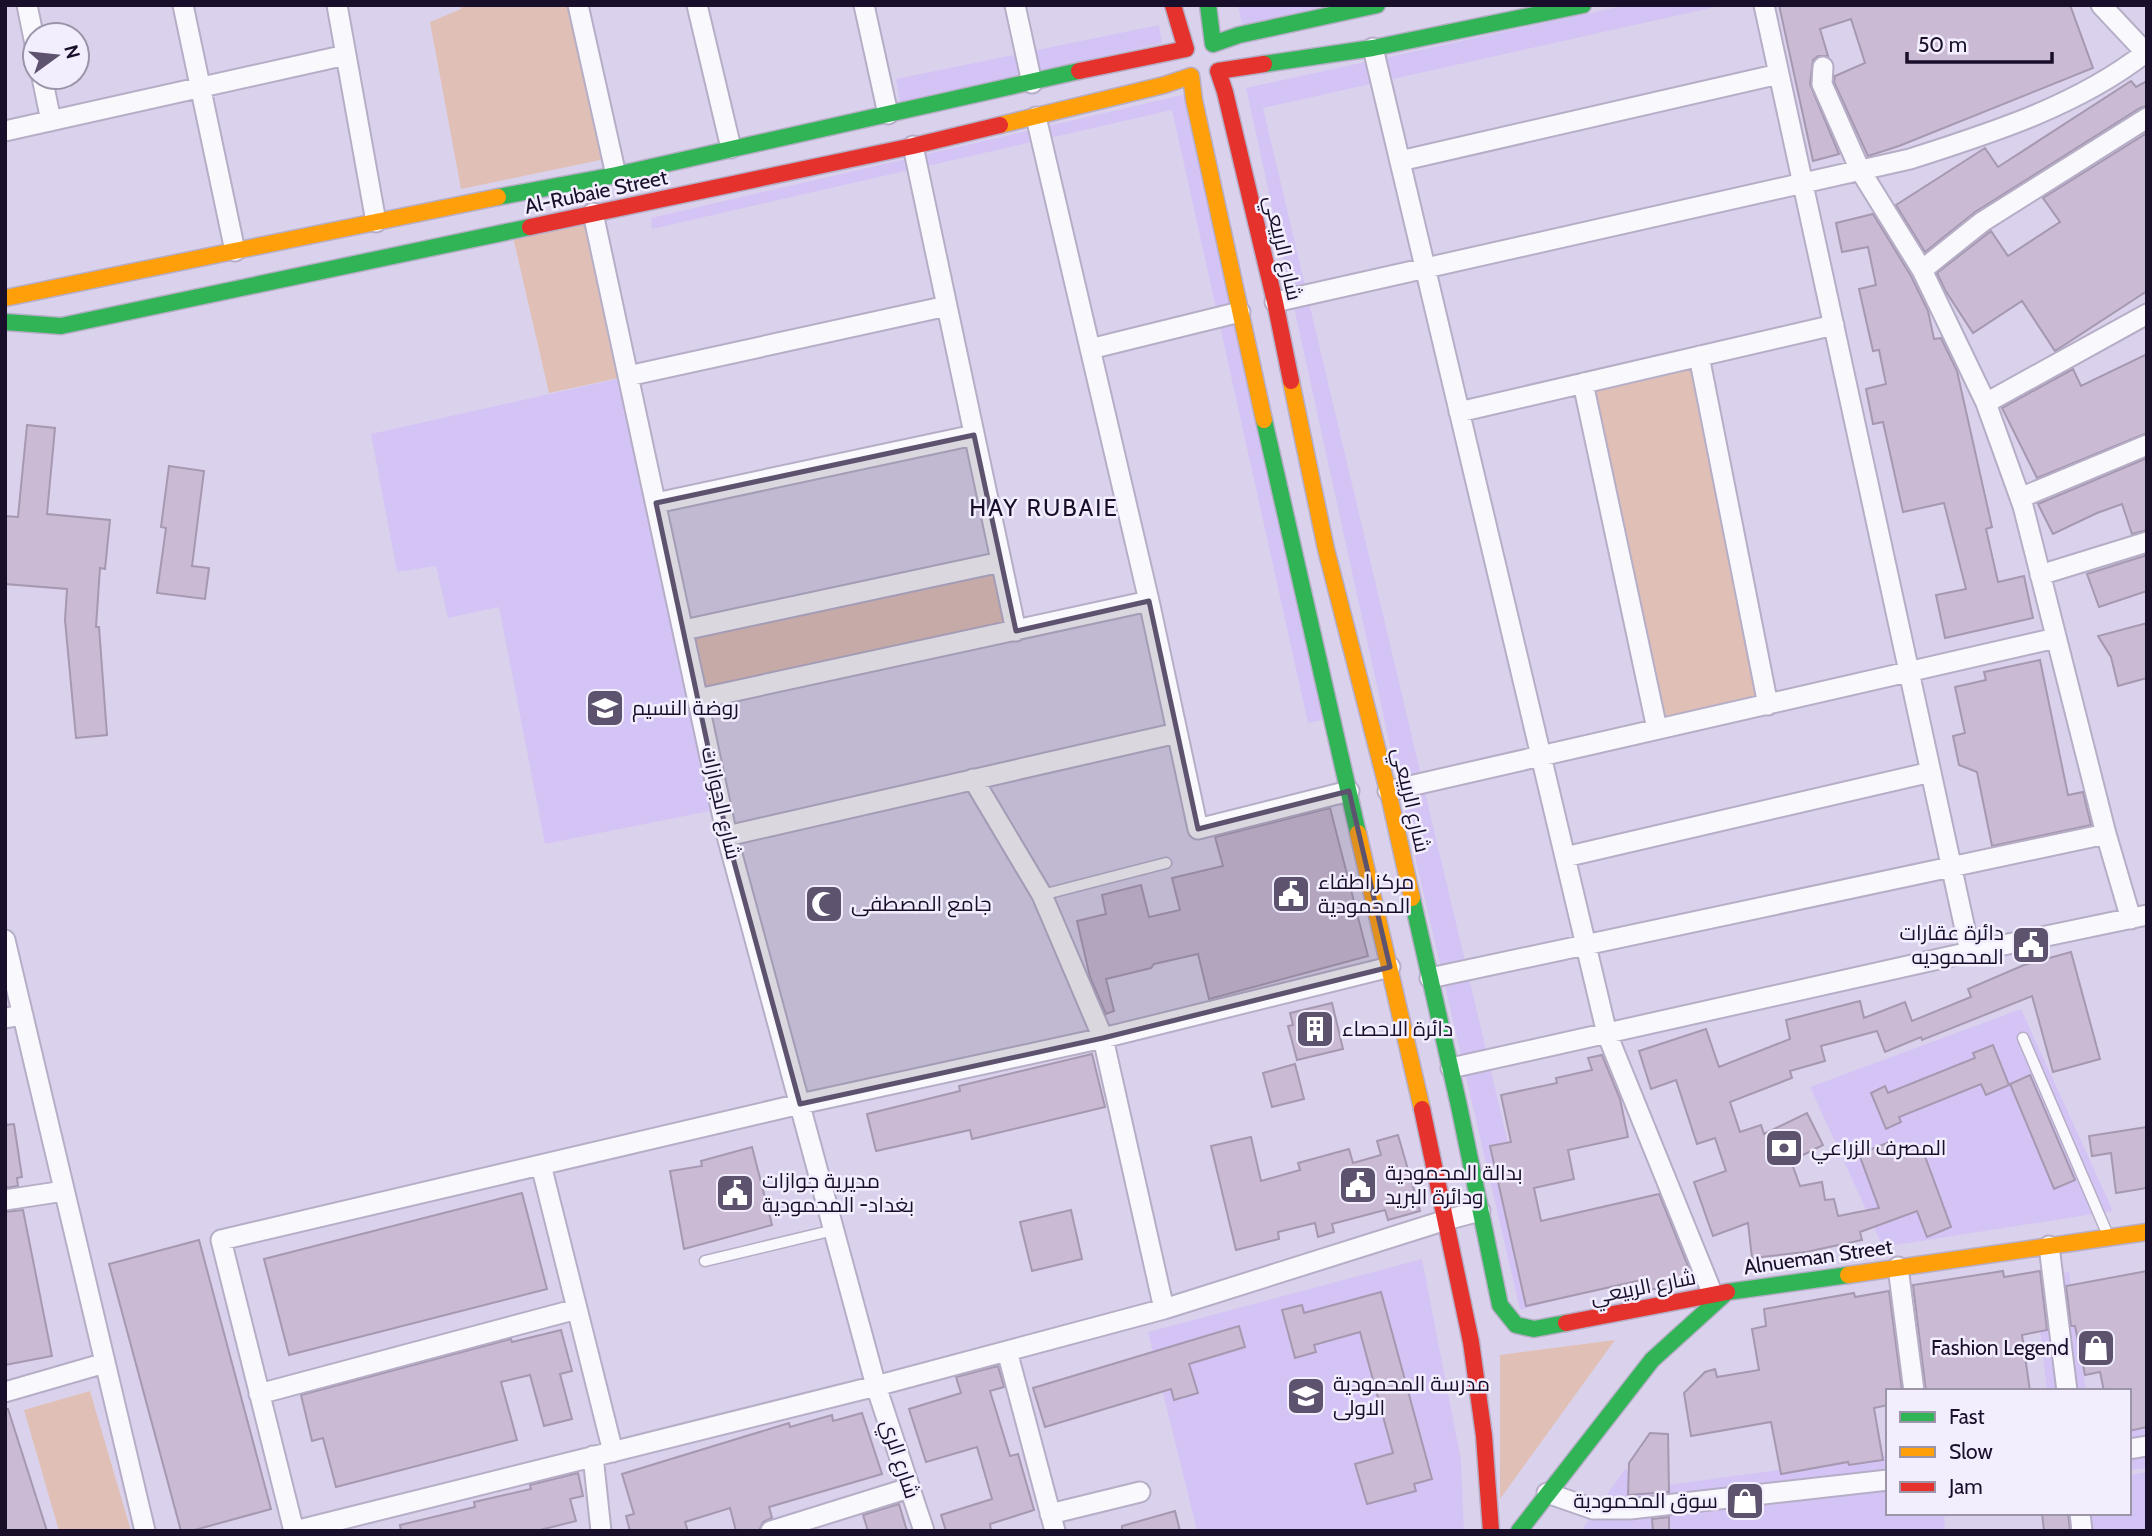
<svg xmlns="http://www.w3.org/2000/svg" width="2152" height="1536" viewBox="0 0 2152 1536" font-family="Cabin,Cairo,sans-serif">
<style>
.built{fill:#d4c4f5}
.green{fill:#e0c0b6}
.building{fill:#cabad4;stroke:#a598b0;stroke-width:2}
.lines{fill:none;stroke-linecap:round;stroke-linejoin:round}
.lane-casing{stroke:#b6adc7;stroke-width:13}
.street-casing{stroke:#b6adc7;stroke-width:23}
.fast-casing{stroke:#b6adc7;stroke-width:19}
.slow-casing{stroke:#b6adc7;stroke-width:19}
.jam-casing{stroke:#b6adc7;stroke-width:19}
.lane{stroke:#f9f8fc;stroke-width:10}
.street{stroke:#f9f8fc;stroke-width:19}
.fast{stroke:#30b455;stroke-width:16}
.slow{stroke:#ff9f0a;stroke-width:16}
.jam{stroke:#e5322d;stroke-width:16}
.marked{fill:#5d536f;fill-opacity:0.2;stroke:#5d536f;stroke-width:5;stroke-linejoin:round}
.labels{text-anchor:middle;stroke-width:5;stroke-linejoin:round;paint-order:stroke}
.street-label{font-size:21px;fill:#1a0f2b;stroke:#f2eefe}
.poi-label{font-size:21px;fill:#1a0f2b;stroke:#f2eefe;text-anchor:start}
.quarter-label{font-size:24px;letter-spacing:2px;fill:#1a0f2b;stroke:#f2eefe}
</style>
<rect width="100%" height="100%" fill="#dad2ec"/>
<path class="built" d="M1238 5H1340L1242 26Z
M1627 5H1724L1263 108 1546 1303 1520 1310 1401 796 1246 88Z
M1159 25 1162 43 900 102 896 79Z
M1186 94 1327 719 1308 723 1172 110 652 229 651 218Z
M621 378 715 810 545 844 499 607 448 618 436 566 397 572 371 434Z
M2021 1009 2113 1211 1883 1247 1810 1087Z
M1422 1259 1461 1460 1464 1531H1197L1148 1332Z
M2069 1272 2086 1391H2047L2034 1276Z
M2147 1425V1468L2129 1470V1427Z
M1888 1455V1513H1964L1944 1517 1945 1531H1581L1626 1468 1638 1489Z
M2147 1472V1531H2051L2049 1513H2129V1475Z"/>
<path class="green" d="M461 5H568L605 159 461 189 430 22 461 9Z
M593 213 628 376 549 393 513 237Z
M1699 356 1768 705 1657 729 1583 383Z
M1001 562 1016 631 698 699 684 630Z
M1615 1340 1500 1499V1355Z
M90 1391 131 1531H59L24 1410Z"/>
<path class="building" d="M1779 5H2070L2093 68 1899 146 1868 156 1834 82 1835 76 1865 63 1851 19 1820 29 1828 56H1818L1813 60 1810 84 1839 154 1813 161Z
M2131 81 2136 87 2147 81V106L2140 108 1975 212 1925 252 1896 205 1985 148 1998 167Z
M2147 133V291L2055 351 2022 301 1973 333 1945 290 1937 273 1991 231 2008 256 2060 222 2043 198Z
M1873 214 1911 276 1928 311 1934 339 1941 338 1957 371 1992 527 1986 529 1998 582 2024 576 2033 618 1945 638 1936 595 1966 589 1944 503 1903 512 1883 422 1873 424 1866 389 1886 384 1879 350 1873 351 1859 289 1876 285 1868 247 1842 252 1836 223Z
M2147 354V433L2037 478 2002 408 2073 369 2081 386Z
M27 425 55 428 47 514 110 520 105 569 100 568 96 627H99L107 735 76 738 65 620 67 589 5 584V516L18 517Z
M2147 458V530L2132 534 2122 504 2097 513 2053 534 2038 504Z
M169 466 204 471 192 566 209 568 205 599 157 593 166 528 161 527Z
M2147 555V591L2099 607 2087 574Z
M2147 623V678L2118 686 2111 657 2098 636Z
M2040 660 2068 795 2083 792 2091 825 1992 846 1977 772 1959 765 1953 736 1965 733 1955 687 1986 680 1984 672Z
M1330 808 1368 956 1209 999 1198 954 1154 964 1151 968 1106 979 1114 1011 1106 1014 1090 977 1077 921 1106 914 1102 895 1141 885 1149 917 1180 910 1172 878 1223 866 1215 837Z
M2071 952 2100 1059 2053 1072 2032 996 1922 1040 1921 1037 1885 1052 1877 1031 1821 1046 1825 1061 1790 1071 1792 1078 1730 1102 1740 1132 1761 1125 1764 1134 1807 1113 1823 1145 1791 1161 1800 1186 1822 1182 1825 1200 1834 1199 1838 1216 1879 1208 1859 1154 1892 1141 1898 1159 1923 1151 1951 1227 1927 1237 1917 1211 1860 1232 1862 1240 1806 1252 1752 1258 1748 1223 1713 1236 1694 1182 1726 1171 1715 1138 1697 1144 1676 1080 1651 1089 1639 1051 1706 1029 1719 1067 1790 1039 1786 1020 1860 1001 1864 1018 1905 1002 1912 1021 1971 997 1968 989 2024 965Z
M1332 1003 1343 1049 1297 1060 1288 1026 1293 1025 1290 1013Z
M1993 1045 2009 1085 1986 1095 1981 1084 1899 1117 1901 1122 1886 1129 1871 1093 1885 1086 1888 1093 1975 1058 1973 1053Z
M1092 1054 1105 1107 972 1139 970 1130 876 1151 867 1114 960 1091 959 1086Z
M1602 1055 1620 1099 1628 1137 1568 1150 1574 1179 1534 1188 1541 1221 1659 1194 1694 1281 1649 1290 1646 1279 1526 1306 1490 1146 1511 1142 1501 1095 1557 1083 1556 1078 1592 1070 1588 1058Z
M1295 1064 1304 1099 1272 1107 1263 1073Z
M2030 1075 2075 1180 2054 1189 2010 1084Z
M14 1124 22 1177 17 1178 18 1186 5 1188V1125Z
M2147 1127V1188L2116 1193 2111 1153 2092 1156 2089 1136Z
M1398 1135 1420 1211 1388 1220 1385 1210 1332 1224 1334 1232 1318 1237 1315 1223 1278 1232 1279 1239 1236 1250 1211 1146 1251 1137 1261 1181 1300 1170 1298 1163 1349 1149 1353 1163 1381 1155 1377 1141Z
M752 1147 772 1225 684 1249 670 1171 702 1166 701 1161Z
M522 1193 547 1289 289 1355 264 1259Z
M23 1210 52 1356 5 1365V1212Z
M1071 1210 1082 1259 1032 1271 1020 1222Z
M199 1240 271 1509 191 1531H181L109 1264Z
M2003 1271 2004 1277 2040 1271 2047 1330 2022 1335 2030 1391H1926L1913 1285Z
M2147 1271V1427L2129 1431V1391H2104L2100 1372 2085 1375 2075 1326H2071L2066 1286Z
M1889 1291 1902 1391H1888V1405L1874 1408 1883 1460 1849 1465 1848 1462 1781 1474 1771 1422 1691 1436 1684 1393 1705 1372 1715 1369 1717 1377 1759 1370 1752 1329 1766 1326 1764 1309 1854 1293 1855 1297Z
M1381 1292 1432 1479 1414 1484 1416 1491 1367 1504 1355 1464 1393 1453 1360 1332 1314 1345 1316 1352 1295 1358 1282 1310 1302 1305 1304 1313Z
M1239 1326 1245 1347 1189 1364 1198 1393 1174 1400 1171 1389 1045 1427 1033 1388Z
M561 1330 572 1371 560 1374 572 1419 544 1426 530 1375 501 1382 517 1440 336 1487 323 1438 312 1441 301 1395 511 1339 512 1342Z
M998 1366 1004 1387 990 1391 1010 1456 1018 1454 1034 1510 990 1524 991 1531H946L941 1515 992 1499 977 1447 926 1462 909 1409 961 1393 956 1377Z
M5 1409H8L47 1531H5Z
M862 1413 882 1474 769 1507 772 1518 763 1522 759 1531H736L730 1508 685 1522 688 1531H630L626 1516 634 1514 622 1474 789 1423 790 1427 832 1415 833 1421Z
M1650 1433 1668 1434 1669 1492 1628 1495 1629 1463Z
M578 1473 583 1496 570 1499 576 1521 536 1531H401L400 1525 475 1507 474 1502 531 1489 530 1485Z
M899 1504 907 1531H868L863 1515Z
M1175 1511 1180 1531H1122V1526Z
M2042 1513H2068L2070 1531H2044Z
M1669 1517V1531H1653L1652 1519Z"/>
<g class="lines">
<defs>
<path id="lane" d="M1042 895 1166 863
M2023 1038 2107 1233
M705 1261 834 1230"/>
<path id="street" d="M27 5 35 44
M183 5 235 251
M337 5 376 222
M578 5 616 175
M697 5 731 148
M864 5 888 114
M1015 5 1032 83
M1764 5 1970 952
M2101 5 2147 54
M1373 48 1607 1034 1713 1295
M1823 67 1822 84 1860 170 1922 270 1986 403 2023 506 2106 834 2131 919
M42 77 51 121
M1036 117 1149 601 1198 829 1349 791
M5 131 346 55
M913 146 1016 631
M1400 161 1779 74
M593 213 727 836 876 1386 924 1531
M1922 270 1982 222 2147 118
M1275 302 1910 159C1991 133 2077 106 2145 53
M1090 349 1240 312
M1699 356 1768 705
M628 376 947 306
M1583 383 1657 729
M1986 403 2147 314
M1459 412 1834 325
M2020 498 2147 445
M656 503 974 435
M2040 575 2147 542
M684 630 1001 562
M698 699 1149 601
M973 779 1042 895 1103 1038 1164 1309
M1388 791 2056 638
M727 836 1177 733
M1565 857 1931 772
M5 940 145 1531
M1430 978 2106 834
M5 1018 23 1015
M1451 1068 1970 952 2147 915
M541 1165 613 1452
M5 1200 64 1191
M2049 1246 2067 1391
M1898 1267 1914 1391
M1007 1351 1055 1531
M5 1392 105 1363
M259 1394 577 1309
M2129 1449 2147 1446
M593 1456 601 1531
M1547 1493 1593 1509H1630L1888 1480
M2080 1513 2082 1531
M1050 1514 1140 1492
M294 1531 221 1240 800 1104 1103 1038 1390 967
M295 1531 876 1386 1164 1309 1446 1220 1480 1211
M771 1531 909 1488"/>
<path id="fast" d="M1208 5 1213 44 1239 35 1377 5
M1264 64 1373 48 1583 5
M498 197 616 175 1079 71
M5 322 61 326 530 227
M1264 420 1358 833
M1412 898 1459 1106 1500 1305 1516 1325 1534 1329 1566 1323
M1519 1531 1652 1360 1727 1292 1848 1275"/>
<path id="slow" d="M1000 125 1164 85 1191 76 1194 100 1264 420
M5 298 498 197
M1291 381 1326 549 1388 791 1412 898
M1358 833 1422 1109
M1848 1275 2147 1232"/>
<path id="jam" d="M1264 64 1218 71 1225 92 1275 302 1291 381
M1079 71 1186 49 1173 5
M530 227 913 146 1000 125
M1422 1109 1471 1342 1484 1436 1491 1531
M1566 1323 1727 1292"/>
</defs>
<use href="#lane" class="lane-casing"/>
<use href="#street" class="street-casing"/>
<use href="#fast" class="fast-casing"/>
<use href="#slow" class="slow-casing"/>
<use href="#jam" class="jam-casing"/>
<use href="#lane" class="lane"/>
<use href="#street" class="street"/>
<use href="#fast" class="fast"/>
<use href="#slow" class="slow"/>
<use href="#jam" class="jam"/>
</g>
<path class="marked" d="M974 435 1016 631 1149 601 1198 829 1349 791 1390 967 1103 1038 800 1104 727 836 656 503Z"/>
<defs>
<symbol id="school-square" viewBox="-11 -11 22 22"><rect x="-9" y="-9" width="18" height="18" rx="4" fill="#5d536f" stroke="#f2eefe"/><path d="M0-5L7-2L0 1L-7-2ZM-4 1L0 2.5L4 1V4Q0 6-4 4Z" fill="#fff"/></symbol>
<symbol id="civic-square" viewBox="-11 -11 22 22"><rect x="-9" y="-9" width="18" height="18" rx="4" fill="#5d536f" stroke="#f2eefe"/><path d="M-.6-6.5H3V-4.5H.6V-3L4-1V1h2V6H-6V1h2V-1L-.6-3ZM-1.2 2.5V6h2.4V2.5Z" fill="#fff"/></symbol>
<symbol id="mosque-square" viewBox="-11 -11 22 22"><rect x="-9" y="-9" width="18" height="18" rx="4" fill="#5d536f" stroke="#f2eefe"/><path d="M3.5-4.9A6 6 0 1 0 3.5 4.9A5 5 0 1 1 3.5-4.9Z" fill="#fff"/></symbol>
<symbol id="building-square" viewBox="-11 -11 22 22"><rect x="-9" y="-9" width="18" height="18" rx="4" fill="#5d536f" stroke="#f2eefe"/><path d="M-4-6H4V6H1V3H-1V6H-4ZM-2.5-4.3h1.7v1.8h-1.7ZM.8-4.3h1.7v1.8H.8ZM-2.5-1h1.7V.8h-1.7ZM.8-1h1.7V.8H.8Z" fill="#fff"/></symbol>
<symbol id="bank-square" viewBox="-11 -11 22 22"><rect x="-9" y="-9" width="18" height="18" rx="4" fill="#5d536f" stroke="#f2eefe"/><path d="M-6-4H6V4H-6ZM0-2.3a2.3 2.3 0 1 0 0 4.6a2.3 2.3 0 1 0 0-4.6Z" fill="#fff"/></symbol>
<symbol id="shop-square" viewBox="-11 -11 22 22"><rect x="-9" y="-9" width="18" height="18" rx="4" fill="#5d536f" stroke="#f2eefe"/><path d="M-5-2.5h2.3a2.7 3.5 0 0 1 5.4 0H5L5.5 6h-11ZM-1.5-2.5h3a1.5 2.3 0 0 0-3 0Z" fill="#fff"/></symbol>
</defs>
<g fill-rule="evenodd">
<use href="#school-square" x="583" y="686" width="44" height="44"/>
<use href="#civic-square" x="1269" y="872" width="44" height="44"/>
<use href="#mosque-square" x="802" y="882" width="44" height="44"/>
<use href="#civic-square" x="2009" y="923" width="44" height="44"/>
<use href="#building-square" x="1293" y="1007" width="44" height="44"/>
<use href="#bank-square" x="1762" y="1126" width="44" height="44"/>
<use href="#civic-square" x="1336" y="1163" width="44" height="44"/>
<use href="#civic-square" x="713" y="1171" width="44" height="44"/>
<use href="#shop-square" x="2074" y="1326" width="44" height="44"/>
<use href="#school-square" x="1284" y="1374" width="44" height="44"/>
<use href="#shop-square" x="1723" y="1479" width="44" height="44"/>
</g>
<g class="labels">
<g class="street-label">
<text transform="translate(596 192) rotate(-12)" y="7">Al-Rubaie Street</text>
<text transform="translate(1283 248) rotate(77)" y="7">شارع الربيعي</text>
<text transform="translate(1411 800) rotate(77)" y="7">شارع الربيعي</text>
<text transform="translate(721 803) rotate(77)" y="7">شارع الجوازات</text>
<text transform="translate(1818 1257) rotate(-8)" y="7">Alnueman Street</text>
<text transform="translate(1643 1287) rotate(-11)" y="7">شارع الربيعي</text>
<text transform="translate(900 1459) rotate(72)" y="7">شارع الري</text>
</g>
<g class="poi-label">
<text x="632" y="715">روضة النسيم</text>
<text x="1318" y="889">مركز اطفاء<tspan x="1318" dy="24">المحمودية</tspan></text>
<text x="851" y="911">جامع المصطفى</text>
<text x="2004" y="940" text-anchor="end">دائرة عقارات<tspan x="2004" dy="24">المحموديه</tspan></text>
<text x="1342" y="1036">دائرة الاحصاء</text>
<text x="1811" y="1155">المصرف الزراعي</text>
<text x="1385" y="1180">بدالة المحمودية<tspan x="1385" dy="24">ودائرة البريد</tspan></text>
<text x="762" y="1188">مديرية جوازات<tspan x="762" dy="24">بغداد- المحمودية</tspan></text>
<text x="2069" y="1355" text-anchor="end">Fashion Legend</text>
<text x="1333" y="1391">مدرسة المحمودية<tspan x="1333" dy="24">الاولى</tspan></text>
<text x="1718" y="1508" text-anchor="end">سوق المحمودية</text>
</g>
<g class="quarter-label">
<text x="1044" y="516">HAY RUBAIE</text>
</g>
</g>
<rect width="2152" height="1536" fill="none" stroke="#1a0f2b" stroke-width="14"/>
<rect x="1886" y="1389" width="245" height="126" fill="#f2eefe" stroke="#9c95aa" stroke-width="2"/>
<rect x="1900" y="1412" width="35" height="10" fill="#30b455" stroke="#9c95aa" stroke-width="2"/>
<text x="1949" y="1424" font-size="21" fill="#1a0f2b">Fast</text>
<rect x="1900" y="1447" width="35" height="10" fill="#ff9f0a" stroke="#9c95aa" stroke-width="2"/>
<text x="1949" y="1459" font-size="21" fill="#1a0f2b">Slow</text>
<rect x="1900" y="1482" width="35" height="10" fill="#e5322d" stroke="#9c95aa" stroke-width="2"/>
<text x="1949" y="1494" font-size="21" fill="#1a0f2b">Jam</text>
<g transform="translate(56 56) rotate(75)"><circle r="33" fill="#f2eefe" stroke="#9c95aa" stroke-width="2"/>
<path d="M0-5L12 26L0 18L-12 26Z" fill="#5d536f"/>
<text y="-10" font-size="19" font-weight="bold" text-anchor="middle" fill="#1a0f2b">N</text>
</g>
<path d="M1907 52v10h145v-10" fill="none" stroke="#1a0f2b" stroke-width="3.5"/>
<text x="1918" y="52" font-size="21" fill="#1a0f2b" stroke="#f2eefe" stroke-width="5" paint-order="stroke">50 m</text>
</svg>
